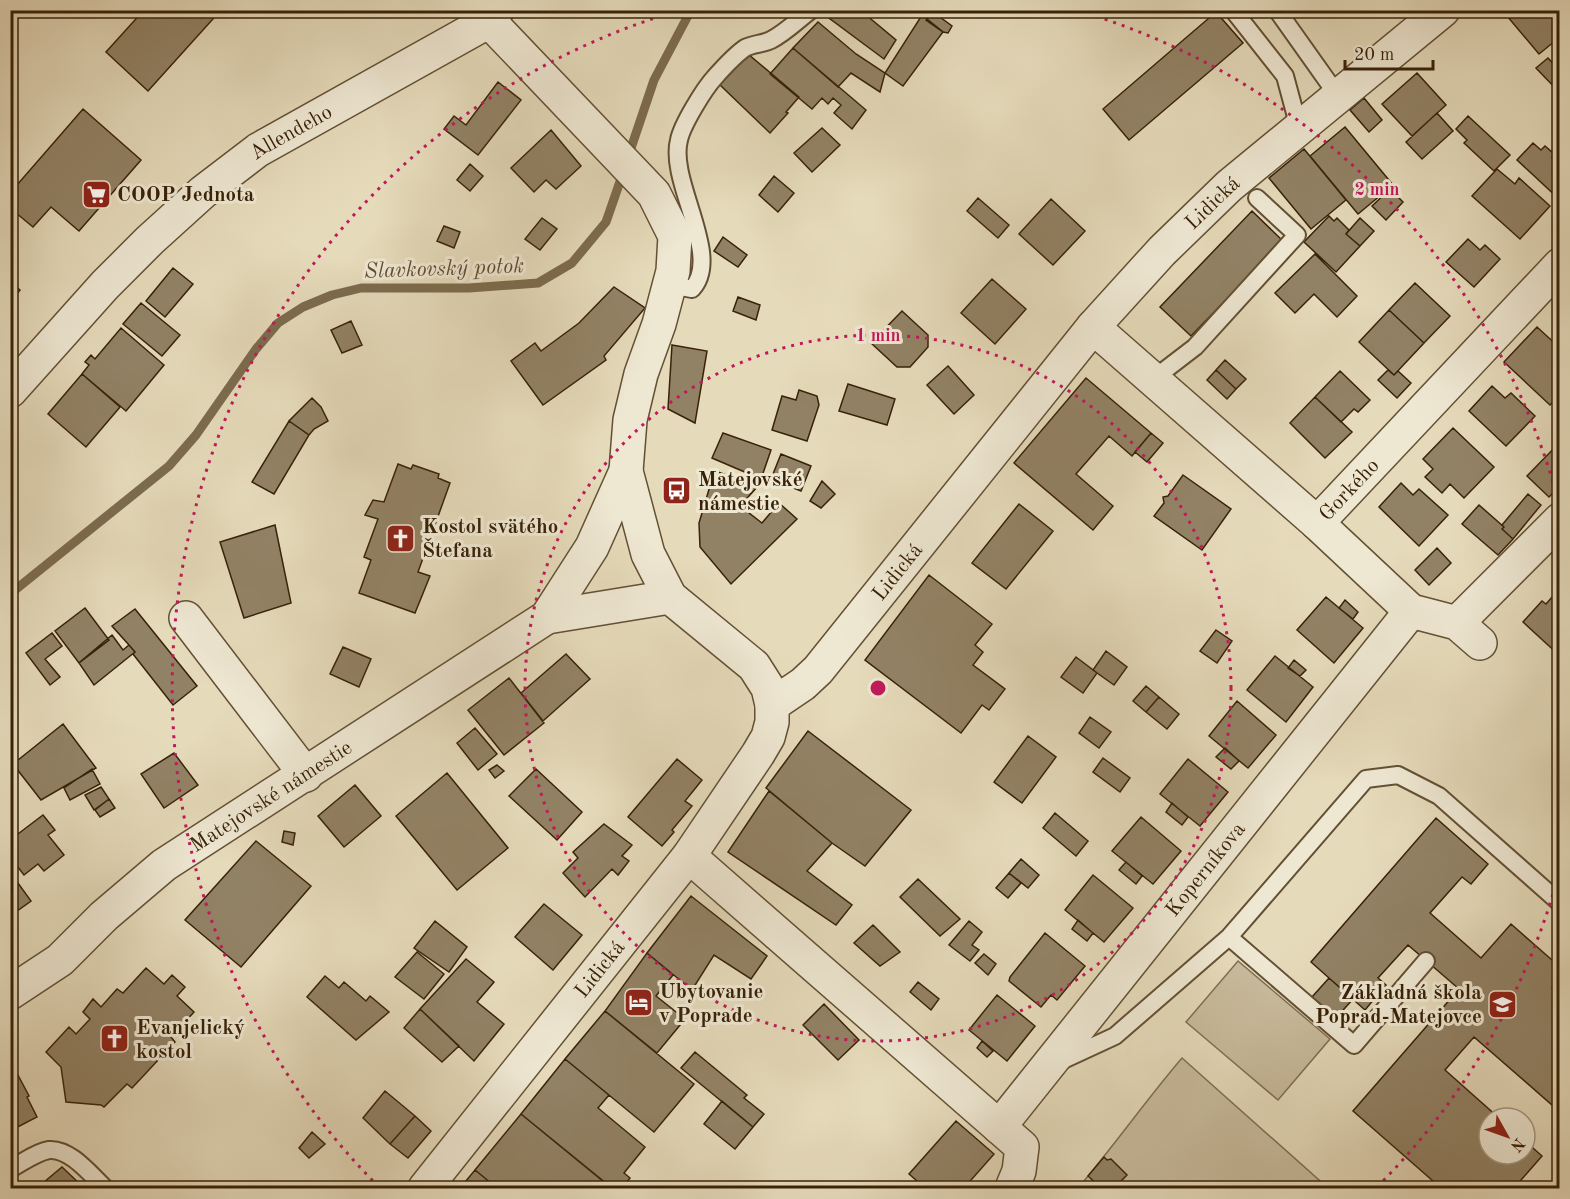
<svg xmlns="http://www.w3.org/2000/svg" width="1570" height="1199" viewBox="0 0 1570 1199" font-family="'Old Standard TT',serif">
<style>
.green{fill:#c8bb9c;stroke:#806e52;stroke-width:1.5}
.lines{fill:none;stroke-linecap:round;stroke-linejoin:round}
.stream{stroke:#7c6b4e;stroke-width:9}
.building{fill:#928265;stroke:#382208;stroke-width:1.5}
.lane-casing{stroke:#635034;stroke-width:20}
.street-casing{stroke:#635034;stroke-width:36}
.lane{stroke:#eee7d2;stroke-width:16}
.street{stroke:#eee7d2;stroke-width:33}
.ring{fill:none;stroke:#c2185b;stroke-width:3;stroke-dasharray:3 6}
.labels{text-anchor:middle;stroke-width:6;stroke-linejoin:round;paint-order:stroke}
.street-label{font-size:21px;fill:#382208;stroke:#eee7d2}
.poi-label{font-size:21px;font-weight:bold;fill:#382208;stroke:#eee7d2;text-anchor:start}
.water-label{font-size:22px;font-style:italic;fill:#604c31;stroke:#eee7d2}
.centre{fill:#c2185b;stroke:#eee7d2;stroke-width:3}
.ring-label{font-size:18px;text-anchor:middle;font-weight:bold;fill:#c2185b;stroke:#eee7d2;stroke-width:6;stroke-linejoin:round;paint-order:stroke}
</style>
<rect width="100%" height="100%" fill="#e5daba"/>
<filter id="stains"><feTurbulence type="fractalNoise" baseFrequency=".00333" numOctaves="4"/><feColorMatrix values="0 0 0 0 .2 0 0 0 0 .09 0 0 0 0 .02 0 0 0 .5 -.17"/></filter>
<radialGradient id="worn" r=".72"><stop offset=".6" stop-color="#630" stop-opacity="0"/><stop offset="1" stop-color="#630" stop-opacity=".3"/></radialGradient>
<path class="green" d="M1238 961 1330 1039 1278 1100 1186 1022Z
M1182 1058 1328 1188H1078C1114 1146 1146 1100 1182 1058Z"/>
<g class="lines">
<path class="stream" d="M628 157 654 80 691 10
M10 594 169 466 196 435 256 349 278 323 303 307 332 295 361 288H469L538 283 572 263 606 222 624 170"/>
</g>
<path class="building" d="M144 10H221L148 91 106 52Z
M835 10H860L896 40 884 59 829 18Z
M1502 10H1560V37L1539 54Z
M933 12 952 26 948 33 943 32 926 20Z
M1216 12 1243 43 1129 140 1103 109Z
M922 15 943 32 903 86 885 73Z
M818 22 856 54 885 73 880 92 851 73 838 87 793 48Z
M793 48 866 110 852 129 834 113 841 105 833 98 828 104 822 98 812 109 770 74Z
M748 54 799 97 786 112 788 113 770 133 719 84Z
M1548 58 1560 71V93L1536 68Z
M1417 73 1446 105 1412 136 1382 104Z
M498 82 521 100 478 155 444 129 454 116 466 125Z
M1364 98 1382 120 1369 132 1350 110Z
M83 109 141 160 79 231 51 207 33 227 10 208V193Z
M1437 113 1453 131 1422 159 1406 142Z
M1468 116 1510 155 1494 171 1464 143 1467 140 1456 129Z
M1345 127 1393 185 1358 214 1310 156Z
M822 128 840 145 812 172 794 153Z
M551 130 581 166 556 189 546 180 534 192 511 168Z
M1533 143 1541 150 1545 146 1554 154 1552 157 1560 163 1559 199 1517 160Z
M1304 149 1346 200 1311 229 1269 178Z
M470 164 483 176 470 191 457 180Z
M1497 169 1515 184 1519 178 1550 206 1520 239 1472 196Z
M774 176 794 193 778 212 759 195Z
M1390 189 1403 202 1386 220 1372 206Z
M978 198 1009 225 998 238 967 211Z
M1051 199 1085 231 1053 265 1019 234Z
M1252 211 1283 241 1191 336 1160 307Z
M1329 216 1334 221 1337 218 1349 230 1346 234 1360 246 1336 272 1304 242Z
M542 218 557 229 540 250 525 239Z
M1360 218 1374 231 1360 246 1346 234Z
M444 226 460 232 454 248 437 241Z
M723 237 747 255 738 267 714 251Z
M1468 239 1480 250 1485 245 1500 259 1474 287 1446 262Z
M1315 254 1357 296 1337 317 1314 294 1295 313 1275 293Z
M173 268 193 284 165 317 146 301Z
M992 279 1026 309 995 344 961 313Z
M12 283 20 290 10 302V286Z
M1415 283 1450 316 1424 343 1389 310Z
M614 287 645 308 604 356 606 360 543 405 511 361 535 343 541 351 579 323Z
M738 297 760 305 756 320 733 311Z
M141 303 180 335 162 356 123 324Z
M1389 310 1424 343 1394 375 1359 342Z
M902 311 928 335V347L910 367H897L871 343Z
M351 321 362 345 342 353 331 330Z
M1537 327 1560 348V395L1550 405 1504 362Z
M121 328 164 365 126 411 82 374 89 365 85 362 91 355 95 359Z
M672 345 707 351 695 423 668 409Z
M1225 360 1246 379 1236 389 1216 370Z
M948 366 974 395 954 414 927 385Z
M1216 370 1236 389 1227 399 1207 380Z
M1388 370 1394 375 1398 371 1411 383 1397 398 1378 380Z
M1340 371 1370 400 1358 412 1354 409 1341 422 1315 397Z
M82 374 120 407 86 447 48 414Z
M1086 378 1151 433 1132 456 1109 436 1076 474 1113 506 1093 530 1014 463Z
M848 384 895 399 887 425 839 411Z
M1492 386 1505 398 1511 393 1535 416 1506 446 1469 411Z
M799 390 817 396 819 405 807 441 772 430 782 396 796 400Z
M1315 397 1352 432 1325 458 1290 423Z
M312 398 321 407 328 421 314 429 309 435 289 421Z
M289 421 309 435 274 494 252 482Z
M1453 428 1494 467 1464 498 1450 484 1442 493 1425 477 1433 469 1423 459Z
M723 433 771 450 761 479 712 458Z
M1151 433 1163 443 1147 462 1135 452Z
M1560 442V486L1549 497 1527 476Z
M781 454 811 466 801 491 771 479Z
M398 464 411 469 413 465 439 474 438 478 450 483 418 572 430 576 415 613 359 593 371 560 364 557 378 519 365 515 373 500 384 502Z
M709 472H718L758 486 740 506 762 523 779 503 797 519 731 584 700 547 699 523 710 486Z
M1183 475 1231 509 1202 550 1154 516 1164 503 1163 497 1168 496Z
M822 481 835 494 821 508 810 501Z
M1401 483 1413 495 1419 489 1448 515 1419 546 1379 507Z
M1528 494 1541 505 1513 539 1502 529 1504 527 1502 525Z
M1019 504 1053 531 1006 589 972 563Z
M1479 505 1504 527 1502 529 1513 539 1498 555 1462 524Z
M275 525 291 603 244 618 220 542Z
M1437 548 1451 563 1429 585 1415 570Z
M929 575 992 624 975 645 983 652 973 665 1005 689 989 710 982 705 961 733 865 660Z
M1559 589 1560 590V656L1523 622 1542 601 1546 604Z
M1326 597 1363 628 1334 663 1297 630Z
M1345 600 1358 612 1353 619 1339 608Z
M85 608 109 640 79 663 55 631Z
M135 609 197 686 173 705 133 654 135 652 129 645 112 626Z
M1216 630 1232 641 1217 663 1200 651Z
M52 633 62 646 45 659 60 677 50 685 26 653Z
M112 635 123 650 129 645 135 652 94 685 79 663Z
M343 647 371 659 359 687 330 674Z
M1106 651 1127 667 1114 685 1093 670Z
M566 654 590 679 543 721 521 693Z
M1275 656 1313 687 1286 722 1247 690Z
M1076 657 1097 673 1083 693 1061 677Z
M1294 660 1306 670 1300 676 1288 668Z
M509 678 544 723 504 755 468 710Z
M1146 686 1159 697 1146 712 1133 701Z
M1159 697 1179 714 1167 729 1146 712Z
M1237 701 1276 735 1248 768 1209 736Z
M1090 717 1111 732 1099 748 1079 733Z
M63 724 96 768 41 800 13 764Z
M475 728 497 754 478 770 457 743Z
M808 731 911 810 865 866 832 843 766 788Z
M1028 736 1056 757 1022 803 994 782Z
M1225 748 1239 761 1231 769 1216 757Z
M174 753 198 785 164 808 141 774Z
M1103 758 1130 778 1120 792 1093 772Z
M677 759 702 780 685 801 692 806 672 830 674 832 662 846 628 817Z
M1188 759 1228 792 1200 826 1160 794Z
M497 765 504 771 495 778 489 770Z
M92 769 100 784 70 800 64 788Z
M536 769 582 812 557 840 509 796Z
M447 773 508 848 457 890 396 816Z
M355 785 381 816 344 847 318 816Z
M101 787 109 799 94 810 85 795Z
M769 791 832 843 807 871 852 905 836 925 728 852Z
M109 799 115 808 100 817 95 810Z
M1172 803 1188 817 1182 825 1166 812Z
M1055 813 1088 841 1076 856 1043 828Z
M43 815 55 830 48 835 64 855 44 871 38 864 24 875 10 857V840Z
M1141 817 1181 851 1153 884 1112 851Z
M1436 818 1488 864 1471 884 1462 877 1430 913 1481 958 1511 924 1560 967V980L1552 988 1560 994V1112L1474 1037 1445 1070 1499 1118H1489V1154H1525V1141L1542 1156 1514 1188H1441L1353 1111 1459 989 1408 945 1378 978 1386 985 1365 1010 1311 962Z
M604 824 632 845 622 856 629 861 618 875 612 869 585 897 563 873 578 858 573 852Z
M284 831 295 833 293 845 282 842Z
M256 841 311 886 241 967 185 920Z
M1021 859 1039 875 1028 888 1009 873Z
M1126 862 1142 876 1136 884 1119 870Z
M10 872 31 901 10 916Z
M1009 873 1021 883 1008 898 996 888Z
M1093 875 1133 908 1104 942 1065 910Z
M918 879 960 919 940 936 900 897Z
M691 896 767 956 751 979 714 955 692 990 647 953Z
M544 904 582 935 553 970 515 937Z
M1078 920 1093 933 1087 941 1072 929Z
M435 921 467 947 449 972 414 948Z
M969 921 982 932 972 945 979 950 970 961 949 945Z
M873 925 900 952 880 966 854 943Z
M1045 933 1085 966 1057 1000 1051 995 1041 1007 1009 981 1010 977Z
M417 952 444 974 424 999 395 977Z
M647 953 673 975 656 996 685 1019 657 1053 605 1011Z
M984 954 996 964 988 975 975 963Z
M466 959 494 982 477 1002 504 1024 474 1061 420 1009Z
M146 968 164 984 172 975 185 987 177 996 194 1012 171 1037 175 1042 132 1088 127 1084 104 1107 101 1105 66 1102 61 1067 46 1052 69 1027 76 1034 90 1019 83 1012 93 999 101 1007 117 989 123 993Z
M325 976 339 988 344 982 366 1001 370 996 389 1012 356 1040 307 997Z
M1329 978 1353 999 1336 1018 1312 997Z
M918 982 939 999 931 1010 910 992Z
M997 995 1035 1026 1007 1061 969 1030Z
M824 1004 859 1040 838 1060 803 1025Z
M420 1009 459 1046 442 1062 404 1028Z
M605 1011 694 1084 654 1132 565 1059Z
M982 1041 993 1051 987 1057 977 1048Z
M695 1052 747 1095 744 1098 764 1114 753 1127 681 1068Z
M565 1059 609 1095 598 1108 645 1147 624 1173 630 1178 622 1188H612L521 1114Z
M10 1060 29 1096 27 1097 37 1117 10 1131Z
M385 1091 415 1116 390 1144 363 1118Z
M722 1101 753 1127 735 1149 704 1124Z
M521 1114 610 1187 609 1188H497L475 1170Z
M415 1116 431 1131 408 1158 390 1144Z
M956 1121 994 1154 964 1188H925L909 1174Z
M312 1132 325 1144 309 1158 299 1148Z
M1104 1157 1107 1160 1111 1159 1127 1175 1114 1188H1101L1088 1176Z
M62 1167 84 1188H37Z
M475 1170 497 1188H460Z"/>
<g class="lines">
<defs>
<path id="lane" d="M1233 10 1285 76 1299 128
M1277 10 1338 96
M669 285 692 289C723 256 668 182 679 140 682 125 704 89 715 77 723 68 735 55 745 48 752 44 763 44 771 40 785 33 798 20 811 10
M1152 380 1195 347 1297 235 1257 198
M1229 937 1354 1045 1426 961
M1061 1061 1115 1036 1229 937 1366 779 1398 775 1439 796 1560 903
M10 1169C22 1163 36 1152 49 1150 70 1148 91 1175 105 1188"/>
<g id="street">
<path id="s1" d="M1093 327 1317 523 1560 265"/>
<path id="s2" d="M10 391 105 285 150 240 203 192 258 150 489 21 497 10"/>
<path d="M1317 523 1411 611 1457 623 1480 643"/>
<path d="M547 617 670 597"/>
<path d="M186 618 306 775"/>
<path d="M1457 623 1560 520"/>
<path id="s3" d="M772 705 803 684 818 670 1093 327 1162 251 1229 186 1443 10"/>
<path d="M689 856 1022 1147 1019 1171 1012 1188"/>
<path id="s4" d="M10 993 60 960 104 916 164 865 547 617 592 547 626 471"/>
<path id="s5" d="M999 1127 1411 611"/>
<path id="s6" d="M425 1188 689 856 758 754 768 737 772 722V705L768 688 754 666 670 597 648 554 626 471 630 420 641 374 659 324 673 271 675 236 654 194 489 21"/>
</g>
</defs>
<use href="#lane" class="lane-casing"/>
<use href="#street" class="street-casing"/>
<use href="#lane" class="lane"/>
<use href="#street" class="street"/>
</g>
<g class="ring">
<circle cx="878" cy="688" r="353"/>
<path d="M1558 877A706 706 0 0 1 1377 1187M379 1187A706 706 0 0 1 677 11M1079 11A706 706 0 0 1 1558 499"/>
</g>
<defs>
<symbol id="supermarket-square" viewBox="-11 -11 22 22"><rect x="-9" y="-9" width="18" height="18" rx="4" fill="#8f2418" stroke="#eee7d2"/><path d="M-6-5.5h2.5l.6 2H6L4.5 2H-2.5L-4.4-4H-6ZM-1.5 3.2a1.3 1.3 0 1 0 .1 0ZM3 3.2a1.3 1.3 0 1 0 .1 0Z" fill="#fff"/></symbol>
<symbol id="bus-square" viewBox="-11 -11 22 22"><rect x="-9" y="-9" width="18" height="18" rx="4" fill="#8f2418" stroke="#eee7d2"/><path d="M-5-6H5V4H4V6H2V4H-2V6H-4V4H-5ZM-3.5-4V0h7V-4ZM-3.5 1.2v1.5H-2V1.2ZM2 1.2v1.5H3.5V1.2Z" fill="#fff"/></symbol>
<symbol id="church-square" viewBox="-11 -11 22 22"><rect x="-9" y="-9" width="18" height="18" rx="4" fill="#8f2418" stroke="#eee7d2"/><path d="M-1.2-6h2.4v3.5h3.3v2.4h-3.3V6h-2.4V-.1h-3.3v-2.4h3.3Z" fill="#fff"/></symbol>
<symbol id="hotel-square" viewBox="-11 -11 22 22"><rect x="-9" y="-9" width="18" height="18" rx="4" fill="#8f2418" stroke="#eee7d2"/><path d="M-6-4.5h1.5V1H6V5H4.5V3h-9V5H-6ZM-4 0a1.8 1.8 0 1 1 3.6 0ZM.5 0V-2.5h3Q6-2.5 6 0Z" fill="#fff"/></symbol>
<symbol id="school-square" viewBox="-11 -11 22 22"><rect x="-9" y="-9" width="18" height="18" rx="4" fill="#8f2418" stroke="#eee7d2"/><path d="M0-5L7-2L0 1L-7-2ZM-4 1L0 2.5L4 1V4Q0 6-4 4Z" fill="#fff"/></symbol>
</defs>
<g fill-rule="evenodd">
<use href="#supermarket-square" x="80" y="178" width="33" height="33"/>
<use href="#bus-square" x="660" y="474" width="33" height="33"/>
<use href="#church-square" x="384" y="522" width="33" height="33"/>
<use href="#hotel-square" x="622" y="986" width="33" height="33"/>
<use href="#school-square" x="1486" y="988" width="33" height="33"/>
<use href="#church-square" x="98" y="1022" width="33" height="33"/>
</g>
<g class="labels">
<g class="street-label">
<text dy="7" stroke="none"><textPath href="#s2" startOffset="384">Allendeho</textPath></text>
<text dy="7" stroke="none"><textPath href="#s3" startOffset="670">Lidická</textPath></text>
<text dy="7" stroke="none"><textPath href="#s1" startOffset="344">Gorkého</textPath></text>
<text dy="7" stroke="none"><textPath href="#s3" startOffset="184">Lidická</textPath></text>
<text dy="7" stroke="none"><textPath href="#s4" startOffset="328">Matejovské námestie</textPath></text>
<text dy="7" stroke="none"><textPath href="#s5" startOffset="330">Koperníkova</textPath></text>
<text dy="7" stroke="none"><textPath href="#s6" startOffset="280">Lidická</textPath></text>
</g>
<g class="poi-label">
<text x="117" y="201">COOP Jednota</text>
<text x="698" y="486">Matejovské<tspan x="698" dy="24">námestie</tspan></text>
<text x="422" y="533">Kostol svätého<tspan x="422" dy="24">Štefana</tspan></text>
<text x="659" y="998">Ubytovanie<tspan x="659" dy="24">v Poprade</tspan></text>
<text x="1482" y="999" text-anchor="end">Základná škola<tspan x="1482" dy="24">Poprad-Matejovce</tspan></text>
<text x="136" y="1034">Evanjelický<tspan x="136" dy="24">kostol</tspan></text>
</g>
<g class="water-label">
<text transform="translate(444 267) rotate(-2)" y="8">Slavkovský potok</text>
</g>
</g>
<circle cx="878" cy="688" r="9" class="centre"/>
<g class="ring-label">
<text x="1377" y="195">2 min</text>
<text x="878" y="341">1 min</text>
</g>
<rect width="1570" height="1199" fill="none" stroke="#e5daba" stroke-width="36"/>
<rect x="12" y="12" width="1546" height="1175" fill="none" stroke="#382208" stroke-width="3"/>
<rect x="18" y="18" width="1534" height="1163" fill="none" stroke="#382208" stroke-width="1.5"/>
<g transform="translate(1507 1136) rotate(130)"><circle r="28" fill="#eee7d2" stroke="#a59881" stroke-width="1.5"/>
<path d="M0-4.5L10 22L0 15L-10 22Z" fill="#8f2418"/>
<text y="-9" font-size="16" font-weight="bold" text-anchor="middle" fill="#382208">N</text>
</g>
<path d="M1345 60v9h88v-9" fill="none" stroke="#382208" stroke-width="3"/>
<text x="1354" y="60" font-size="18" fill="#382208" stroke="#eee7d2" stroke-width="4.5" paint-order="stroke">20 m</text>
<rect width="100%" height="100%" filter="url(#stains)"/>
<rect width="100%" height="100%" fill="url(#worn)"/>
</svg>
